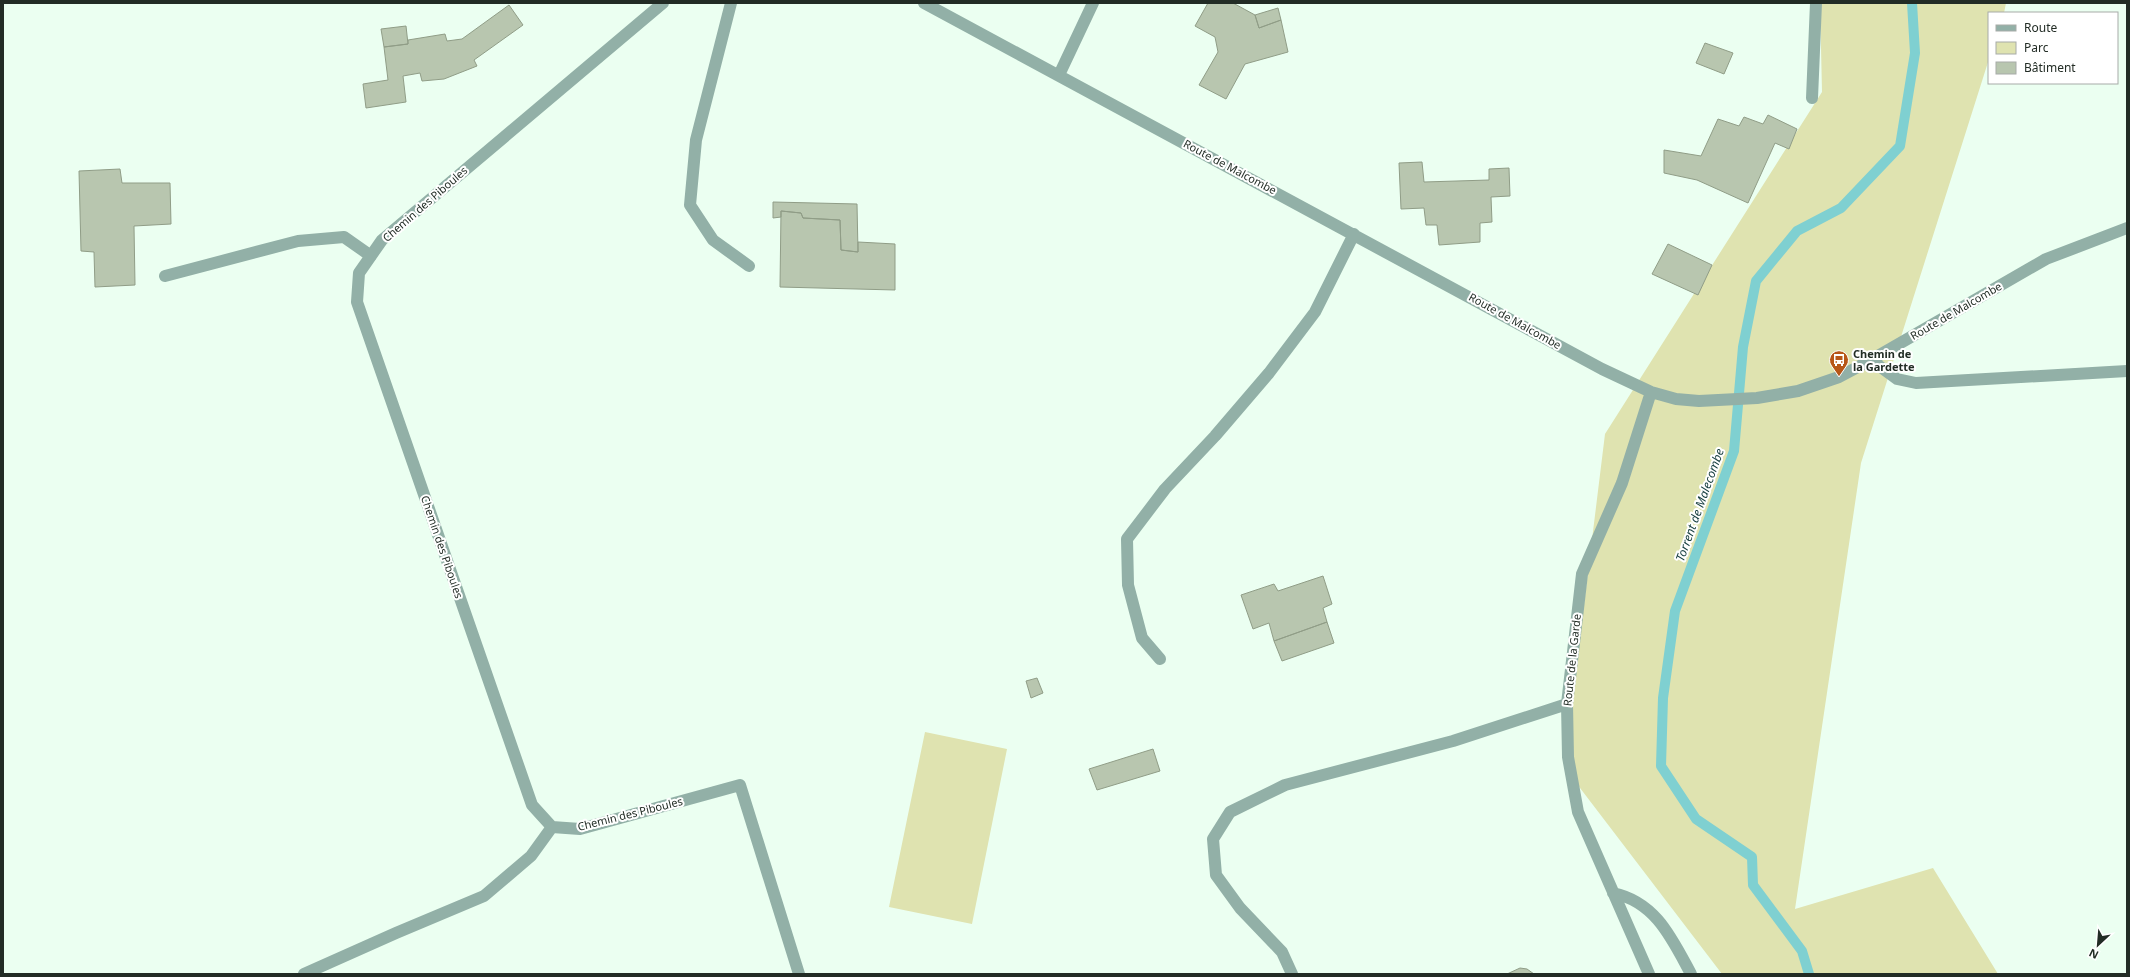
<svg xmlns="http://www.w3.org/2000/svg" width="2130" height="977" viewBox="0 0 2130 977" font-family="'Noto Sans',sans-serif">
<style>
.green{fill:#dfe3b0}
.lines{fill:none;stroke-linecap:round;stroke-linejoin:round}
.stream{stroke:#7fd0d1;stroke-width:10}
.building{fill:#b8c6af;stroke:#909d87}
.minor{stroke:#92b0a7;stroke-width:12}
.labels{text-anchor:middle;stroke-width:4;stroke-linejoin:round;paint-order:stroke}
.street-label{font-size:11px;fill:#222c25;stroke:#fff}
.poi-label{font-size:11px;font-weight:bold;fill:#222c25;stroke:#fff;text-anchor:start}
.water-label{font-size:12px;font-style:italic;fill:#1a4142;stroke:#fff}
</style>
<rect width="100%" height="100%" fill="#ebfff1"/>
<path class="green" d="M1820 3H2006L2004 13H1989V59L1861 463 1795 909 1933 868 1998 974H1722L1564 767 1605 434 1822 92Z
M925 732 1007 749 972 924 889 907Z"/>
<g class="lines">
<path class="stream" d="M1809 974 1802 951 1753 885 1752 857 1696 819 1661 766 1663 698 1675 611 1734 451 1743 347 1756 281 1797 231 1841 208 1900 146 1915 53 1912 3"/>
</g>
<path class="building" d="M1208 3H1233L1255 15 1259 28 1281 20 1288 52 1245 64 1226 99 1199 85 1218 52 1215 37 1195 26Z
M509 5 523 25 474 60 477 66 444 79 422 81 420 73 403 76 406 102 366 108 363 84 388 80 384 47 408 44V40L445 34 447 41 462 39Z
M1278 8 1281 20 1259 28 1255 15Z
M406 26 408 44 384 47 381 29Z
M1705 43 1733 53 1724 74 1696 63Z
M1768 115 1797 129 1789 149 1775 143 1748 203 1697 180 1664 173V150L1701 156 1718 119 1739 126 1744 117 1763 124Z
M1422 162 1424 182 1489 180V169L1509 168 1510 196 1491 197 1492 222 1480 223V242L1439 245 1437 225H1426L1424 208 1401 209 1399 163Z
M120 169 122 183H170L171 224 134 226 135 285 95 287 94 252 81 251 79 171Z
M773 202 857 204 858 252 841 250 840 220 803 218 801 213 781 211V217L773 218Z
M781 211 801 213 803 218 840 220 841 250 858 252V242L895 244V290L780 287Z
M1668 244 1712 265 1698 295 1652 274Z
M1323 576 1332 604 1323 608 1327 622 1274 641 1269 623 1253 629 1241 595 1274 584 1278 591Z
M1327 622 1334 643 1282 661 1274 641Z
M1037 678 1043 693 1031 698 1026 681Z
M1153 749 1160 771 1097 790 1089 769Z
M1520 968 1527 969 1534 974H1507Z"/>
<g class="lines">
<path class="minor" d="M663 3 382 240 359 273 357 302 532 805 552 827 580 829 740 785 799 974
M731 3 696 140 690 205 713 240 749 266
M924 3 1602 369 1651 392 1676 399 1699 401 1757 398 1798 391 1839 377 1871 360 2046 259 2127 228
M1059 75 1093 3
M1812 98 1816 3
M165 276 298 241 344 237 371 256
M1871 360 1897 379 1916 383 2127 371
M1160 659 1142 638 1128 585 1127 539 1165 489 1215 436 1269 373 1315 312 1354 234
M1613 893C1656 902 1672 939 1691 974
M304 974 396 933 484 896 531 856 552 827
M1292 974 1282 952 1240 908 1216 875 1213 839 1230 812 1285 785 1453 741 1567 704
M1649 974 1578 812 1568 757 1567 704 1582 574 1622 483 1651 392"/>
</g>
<defs>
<symbol id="bus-pin" viewBox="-11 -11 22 30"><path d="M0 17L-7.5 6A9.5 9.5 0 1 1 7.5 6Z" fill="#b75617" stroke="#fff"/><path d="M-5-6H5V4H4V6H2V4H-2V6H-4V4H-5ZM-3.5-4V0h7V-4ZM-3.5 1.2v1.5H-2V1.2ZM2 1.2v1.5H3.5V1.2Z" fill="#fff"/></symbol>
</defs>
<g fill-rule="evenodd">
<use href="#bus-pin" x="1828" y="349" width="22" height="30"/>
</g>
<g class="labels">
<g class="street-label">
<text transform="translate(1230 167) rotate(28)" y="4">Route de Malcombe</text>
<text transform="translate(425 204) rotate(-41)" y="4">Chemin des Piboules</text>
<text transform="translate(1956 311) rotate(-30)" y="4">Route de Malcombe</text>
<text transform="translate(1515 321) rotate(29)" y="4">Route de Malcombe</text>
<text transform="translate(442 547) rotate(71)" y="4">Chemin des Piboules</text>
<text transform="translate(1572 660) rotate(-84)" y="4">Route de la Garde</text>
<text transform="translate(630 814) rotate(-14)" y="4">Chemin des Piboules</text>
</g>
<g class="poi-label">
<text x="1853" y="358">Chemin de<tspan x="1853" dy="13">la Gardette</tspan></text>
</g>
<g class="water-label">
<text transform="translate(1700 505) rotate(-70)" y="4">Torrent de Malecombe</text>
</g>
</g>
<rect width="2130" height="977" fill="none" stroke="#222c25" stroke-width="8"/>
<rect x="1988" y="12" width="130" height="72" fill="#ffffff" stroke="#a7aba8"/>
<rect x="1996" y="25" width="20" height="6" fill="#92b0a7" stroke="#a7aba8"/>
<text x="2024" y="32" font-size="12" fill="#222c25">Route</text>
<rect x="1996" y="42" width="20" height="12" fill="#dfe3b0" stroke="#a7aba8"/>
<text x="2024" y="52" font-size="12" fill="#222c25">Parc</text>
<rect x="1996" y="62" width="20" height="12" fill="#b8c6af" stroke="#a7aba8"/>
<text x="2024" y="72" font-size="12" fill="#222c25">Bâtiment</text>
<g transform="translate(2098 945) rotate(206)" stroke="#ffffff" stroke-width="3" paint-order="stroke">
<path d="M0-3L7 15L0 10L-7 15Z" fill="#222c25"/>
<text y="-6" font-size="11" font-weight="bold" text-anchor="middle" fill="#222c25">N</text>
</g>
</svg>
